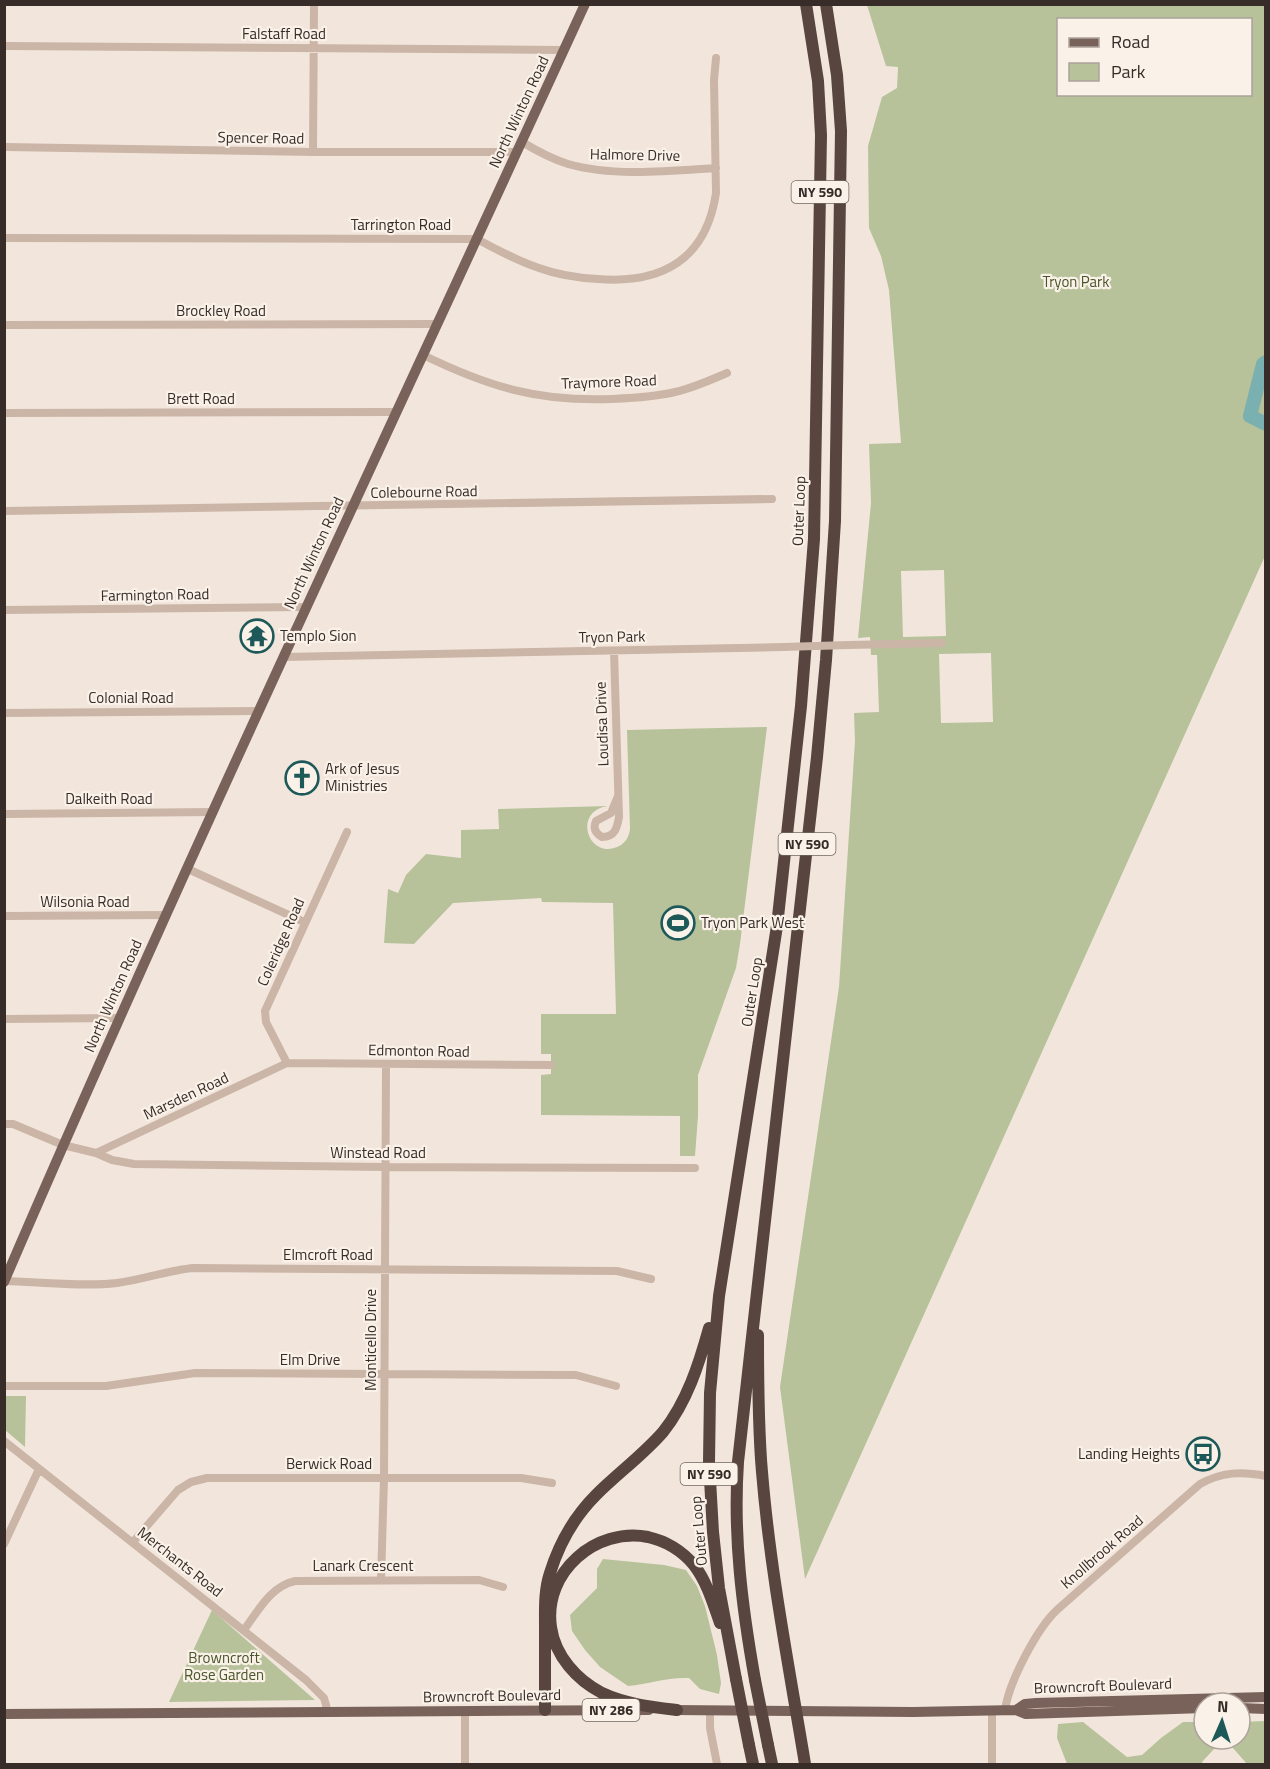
<svg xmlns="http://www.w3.org/2000/svg" width="1270" height="1769" viewBox="0 0 1270 1769" font-family="'Titillium Web',sans-serif">
<style>
.green{fill:#b7c29b;fill-rule:evenodd}
.lines{fill:none;stroke-linecap:round;stroke-linejoin:round}
.river{stroke:#7ab0af;stroke-width:14}
.minor{stroke:#cbb5a7;stroke-width:8}
.major{stroke:#796259;stroke-width:10}
.highway{stroke:#58453f;stroke-width:12}
.minor-bridge{stroke:#cbb5a7;stroke-width:8}
.highway-bridge{stroke:#58453f;stroke-width:12}
.labels{text-anchor:middle;stroke-width:4.5;stroke-linejoin:round;paint-order:stroke}
.shield{fill:#faf1e8;stroke:#726762;stroke-width:1.5}
.shield-label{font-size:14px;font-weight:bold;fill:#372c28}
.street-label{font-size:15px;fill:#372c28;stroke:#faf1e8}
.park-label{font-size:15px;fill:#49562b;stroke:#faf1e8}
.poi-label{font-size:15px;fill:#372c28;stroke:#faf1e8;text-anchor:start}
</style>
<rect width="100%" height="100%" fill="#f2e6dc"/>
<path class="green" d="M867 5H1265V556L805 1579 780 1387 839 987 855 741 854 713 879 712 877 655H871L870 637 858 638 871 503 869 444 901 443 889 290 881 256 869 228 868 146 882 97 897 88 898 67 886 66ZM1058 20H1250V94H1058ZM944 570 946 636 903 637 901 571ZM991 653 993 722 941 723 939 654Z
M767 727 740 944 736 968 698 1075V1116L695 1156H680V1116L541 1115V1075L551 1074V1054H541V1014H616L613 903 542 902 541 898 453 903 414 944 384 943 388 889 398 893 406 875 426 854 461 858V830L499 829 498 809 608 806C572 811 588 859 617 847 625 844 629 837 630 829L627 730Z
M5 1396H26L25 1447 5 1430Z
M603 1559 664 1565 686 1570 697 1586 705 1606 717 1655 721 1683 719 1694 700 1689 689 1678C668 1677 649 1684 628 1686L600 1667 585 1650 572 1631 570 1615 597 1588V1569Z
M212 1610 315 1700 169 1702Z
M1265 1721V1764H1247L1232 1747 1214 1749 1202 1762 1203 1764H1067L1057 1738 1058 1724 1083 1722 1127 1757 1142 1755 1161 1738 1183 1722H1204V1739H1240V1722Z"/>
<g class="lines">
<path class="river" d="M1266 362 1263 364 1250 416 1266 424"/>
<path class="minor" d="M4 46 564 50
M522 142C537 151 552 159 568 164 613 177 670 171 716 168
M4 147 313 152H517
M313 152 314 4
M4 238 477 239C497 250 518 261 539 268 558 275 578 278 598 279 662 284 706 260 716 193L714 80 716 58
M4 325 437 324
M423 355C489 387 538 402 612 399 633 398 655 397 675 392 693 388 710 380 727 373
M4 413 397 412
M4 511 772 499
M4 610 306 607
M849 645 942 643
M614 651 619 817C617 828 615 837 602 837 595 833 593 828 596 821L611 813 618 796
M283 657 783 647
M4 713 259 711
M4 814 213 812
M188 869 304 922
M4 916 166 915
M4 1019 120 1018
M287 1063 266 1022 265 1011 347 832
M4 1124H13L63 1145 96 1153 112 1160 134 1164 385 1167 695 1168
M96 1153 287 1063 551 1065
M5 1281C39 1282 83 1287 117 1283 143 1280 168 1270 194 1268L617 1271 651 1279
M4 1386H106L195 1373 576 1375 616 1386
M4 1441 306 1680 324 1698 328 1712
M133 1542 178 1490 191 1482 207 1478H521L552 1483
M4 1544 39 1469
M381 1580 384 1478 386 1064
M244 1630C258 1611 271 1586 295 1581L479 1580 503 1587
M1005 1710C1009 1682 1037 1628 1058 1609L1200 1484C1222 1472 1241 1471 1266 1476
M465 1711V1764
M710 1711V1728L717 1764
M992 1764V1711"/>
<path class="major" d="M4 1282C189 852 390 429 585 4
M1240 1708 1266 1709
M671 1710 913 1712 1016 1710 1026 1714 1204 1708
M1016 1710 1025 1704 1036 1703 1266 1697
M4 1714 649 1710"/>
<path class="highway" d="M758 1335C758 1381 758 1427 762 1472 770 1570 789 1667 805 1764
M736 1679 719 1588 713 1532 709 1462 710 1393 719 1296 777 926 801 706 814 539 821 135 818 81 806 4
M755 1680C742 1607 733 1536 738 1462L817 757 826 660 835 521 841 131 837 75 826 4
M545 1710C545 1683 545 1655 545 1628 545 1609 544 1591 550 1573 559 1544 575 1516 596 1495 618 1473 643 1455 663 1432 687 1402 699 1364 709 1328
M677 1710C652 1707 625 1704 602 1693 577 1680 555 1656 551 1627 543 1572 596 1527 648 1537 666 1541 682 1551 694 1565 707 1582 713 1603 720 1623
M749 1745 753 1764
M768 1745 772 1764"/>
<path class="minor-bridge" d="M783 647 849 645"/>
<path class="highway-bridge" d="M736 1679 749 1745
M755 1680 768 1745"/>
</g>
<defs>
<symbol id="temple-ring" viewBox="-11 -11 22 22"><circle r="9.5" fill="#faf1e8" stroke="#1d5959" stroke-width="1.5"/><path d="M0-6L5-2H3V0L6.5 2.5H4V6H1.5V3h-3V6H-4V2.5H-6.5L-3 0V-2H-5Z" fill="#1d5959"/></symbol>
<symbol id="church-ring" viewBox="-11 -11 22 22"><circle r="9.5" fill="#faf1e8" stroke="#1d5959" stroke-width="1.5"/><path d="M-1.2-6h2.4v3.5h3.3v2.4h-3.3V6h-2.4V-.1h-3.3v-2.4h3.3Z" fill="#1d5959"/></symbol>
<symbol id="stadium-ring" viewBox="-11 -11 22 22"><circle r="9.5" fill="#faf1e8" stroke="#1d5959" stroke-width="1.5"/><path d="M0-5a6.5 5 0 1 0 0 10a6.5 5 0 1 0 0-10ZM-3.5-1.8h7v3.6h-7Z" fill="#1d5959"/></symbol>
<symbol id="bus-ring" viewBox="-11 -11 22 22"><circle r="9.5" fill="#faf1e8" stroke="#1d5959" stroke-width="1.5"/><path d="M-5-6H5V4H4V6H2V4H-2V6H-4V4H-5ZM-3.5-4V0h7V-4ZM-3.5 1.2v1.5H-2V1.2ZM2 1.2v1.5H3.5V1.2Z" fill="#1d5959"/></symbol>
</defs>
<g fill-rule="evenodd">
<use href="#temple-ring" x="238" y="617" width="38" height="38"/>
<use href="#church-ring" x="283" y="759" width="38" height="38"/>
<use href="#stadium-ring" x="659" y="904" width="38" height="38"/>
<use href="#bus-ring" x="1184" y="1435" width="38" height="38"/>
</g>
<g class="labels">
<g class="shield">
<rect x="791.5" y="181" width="57" height="22" rx="4.5"/>
<rect x="778.5" y="833" width="57" height="22" rx="4.5"/>
<rect x="680.5" y="1463" width="57" height="22" rx="4.5"/>
<rect x="582.5" y="1699" width="57" height="22" rx="4.5"/>
</g>
<g class="shield-label">
<text x="820" y="197">NY 590</text>
<text x="807" y="849">NY 590</text>
<text x="709" y="1479">NY 590</text>
<text x="611" y="1715">NY 286</text>
</g>
<g class="street-label">
<text x="284" y="39">Falstaff Road</text>
<text transform="translate(519 112) rotate(-65)" y="5">North Winton Road</text>
<text transform="translate(261 138) rotate(1)" y="5">Spencer Road</text>
<text transform="translate(635 155) rotate(1)" y="5">Halmore Drive</text>
<text x="401" y="230">Tarrington Road</text>
<text x="221" y="316">Brockley Road</text>
<text transform="translate(609 382) rotate(-2)" y="5">Traymore Road</text>
<text x="201" y="404">Brett Road</text>
<text transform="translate(424 492) rotate(-1)" y="5">Colebourne Road</text>
<text transform="translate(799 511) rotate(-88)" y="5">Outer Loop</text>
<text transform="translate(314 553) rotate(-65)" y="5">North Winton Road</text>
<text transform="translate(155 595) rotate(-1)" y="5">Farmington Road</text>
<text transform="translate(612 637) rotate(-1)" y="5">Tryon Park</text>
<text x="131" y="703">Colonial Road</text>
<text transform="translate(602 724) rotate(-92)" y="5">Loudisa Drive</text>
<text x="109" y="804">Dalkeith Road</text>
<text x="85" y="907">Wilsonia Road</text>
<text transform="translate(281 942) rotate(-66)" y="5">Coleridge Road</text>
<text transform="translate(752 992) rotate(-81)" y="5">Outer Loop</text>
<text transform="translate(113 996) rotate(-66)" y="5">North Winton Road</text>
<text transform="translate(419 1051) rotate(1)" y="5">Edmonton Road</text>
<text transform="translate(186 1096) rotate(-25)" y="5">Marsden Road</text>
<text x="378" y="1158">Winstead Road</text>
<text x="328" y="1260">Elmcroft Road</text>
<text transform="translate(371 1340) rotate(-90)" y="5">Monticello Drive</text>
<text x="310" y="1365">Elm Drive</text>
<text x="329" y="1469">Berwick Road</text>
<text transform="translate(699 1531) rotate(-95)" y="5">Outer Loop</text>
<text transform="translate(1102 1552) rotate(-41)" y="5">Knollbrook Road</text>
<text transform="translate(180 1562) rotate(38)" y="5">Merchants Road</text>
<text x="363" y="1571">Lanark Crescent</text>
<text transform="translate(1103 1686) rotate(-2)" y="5">Browncroft Boulevard</text>
<text transform="translate(492 1696) rotate(-1)" y="5">Browncroft Boulevard</text>
</g>
<g class="park-label">
<text x="1076" y="287">Tryon Park</text>
<text x="224" y="1663">Browncroft<tspan x="224" dy="17">Rose Garden</tspan></text>
</g>
<g class="poi-label">
<text x="280" y="641">Templo Sion</text>
<text x="325" y="774">Ark of Jesus<tspan x="325" dy="17">Ministries</tspan></text>
<text x="701" y="928">Tryon Park West</text>
<text x="1180" y="1459" text-anchor="end">Landing Heights</text>
</g>
</g>
<rect width="1270" height="1769" fill="none" stroke="#372c28" stroke-width="12"/>
<rect x="1057" y="18" width="195" height="78" fill="#faf1e8" stroke="#aca29b" stroke-width="1.5"/>
<rect x="1069" y="38" width="30" height="9" fill="#796259" stroke="#aca29b" stroke-width="1.5"/>
<text x="1111" y="48" font-size="18" fill="#372c28">Road</text>
<rect x="1069" y="63" width="30" height="18" fill="#b7c29b" stroke="#aca29b" stroke-width="1.5"/>
<text x="1111" y="78" font-size="18" fill="#372c28">Park</text>
<g transform="translate(1222 1721) rotate(3)"><circle r="28" fill="#faf1e8" stroke="#aca29b" stroke-width="1.5"/>
<path d="M0-4.5L10 22L0 15L-10 22Z" fill="#1d5959"/>
<text y="-9" font-size="16" font-weight="bold" text-anchor="middle" fill="#372c28">N</text>
</g>
</svg>
